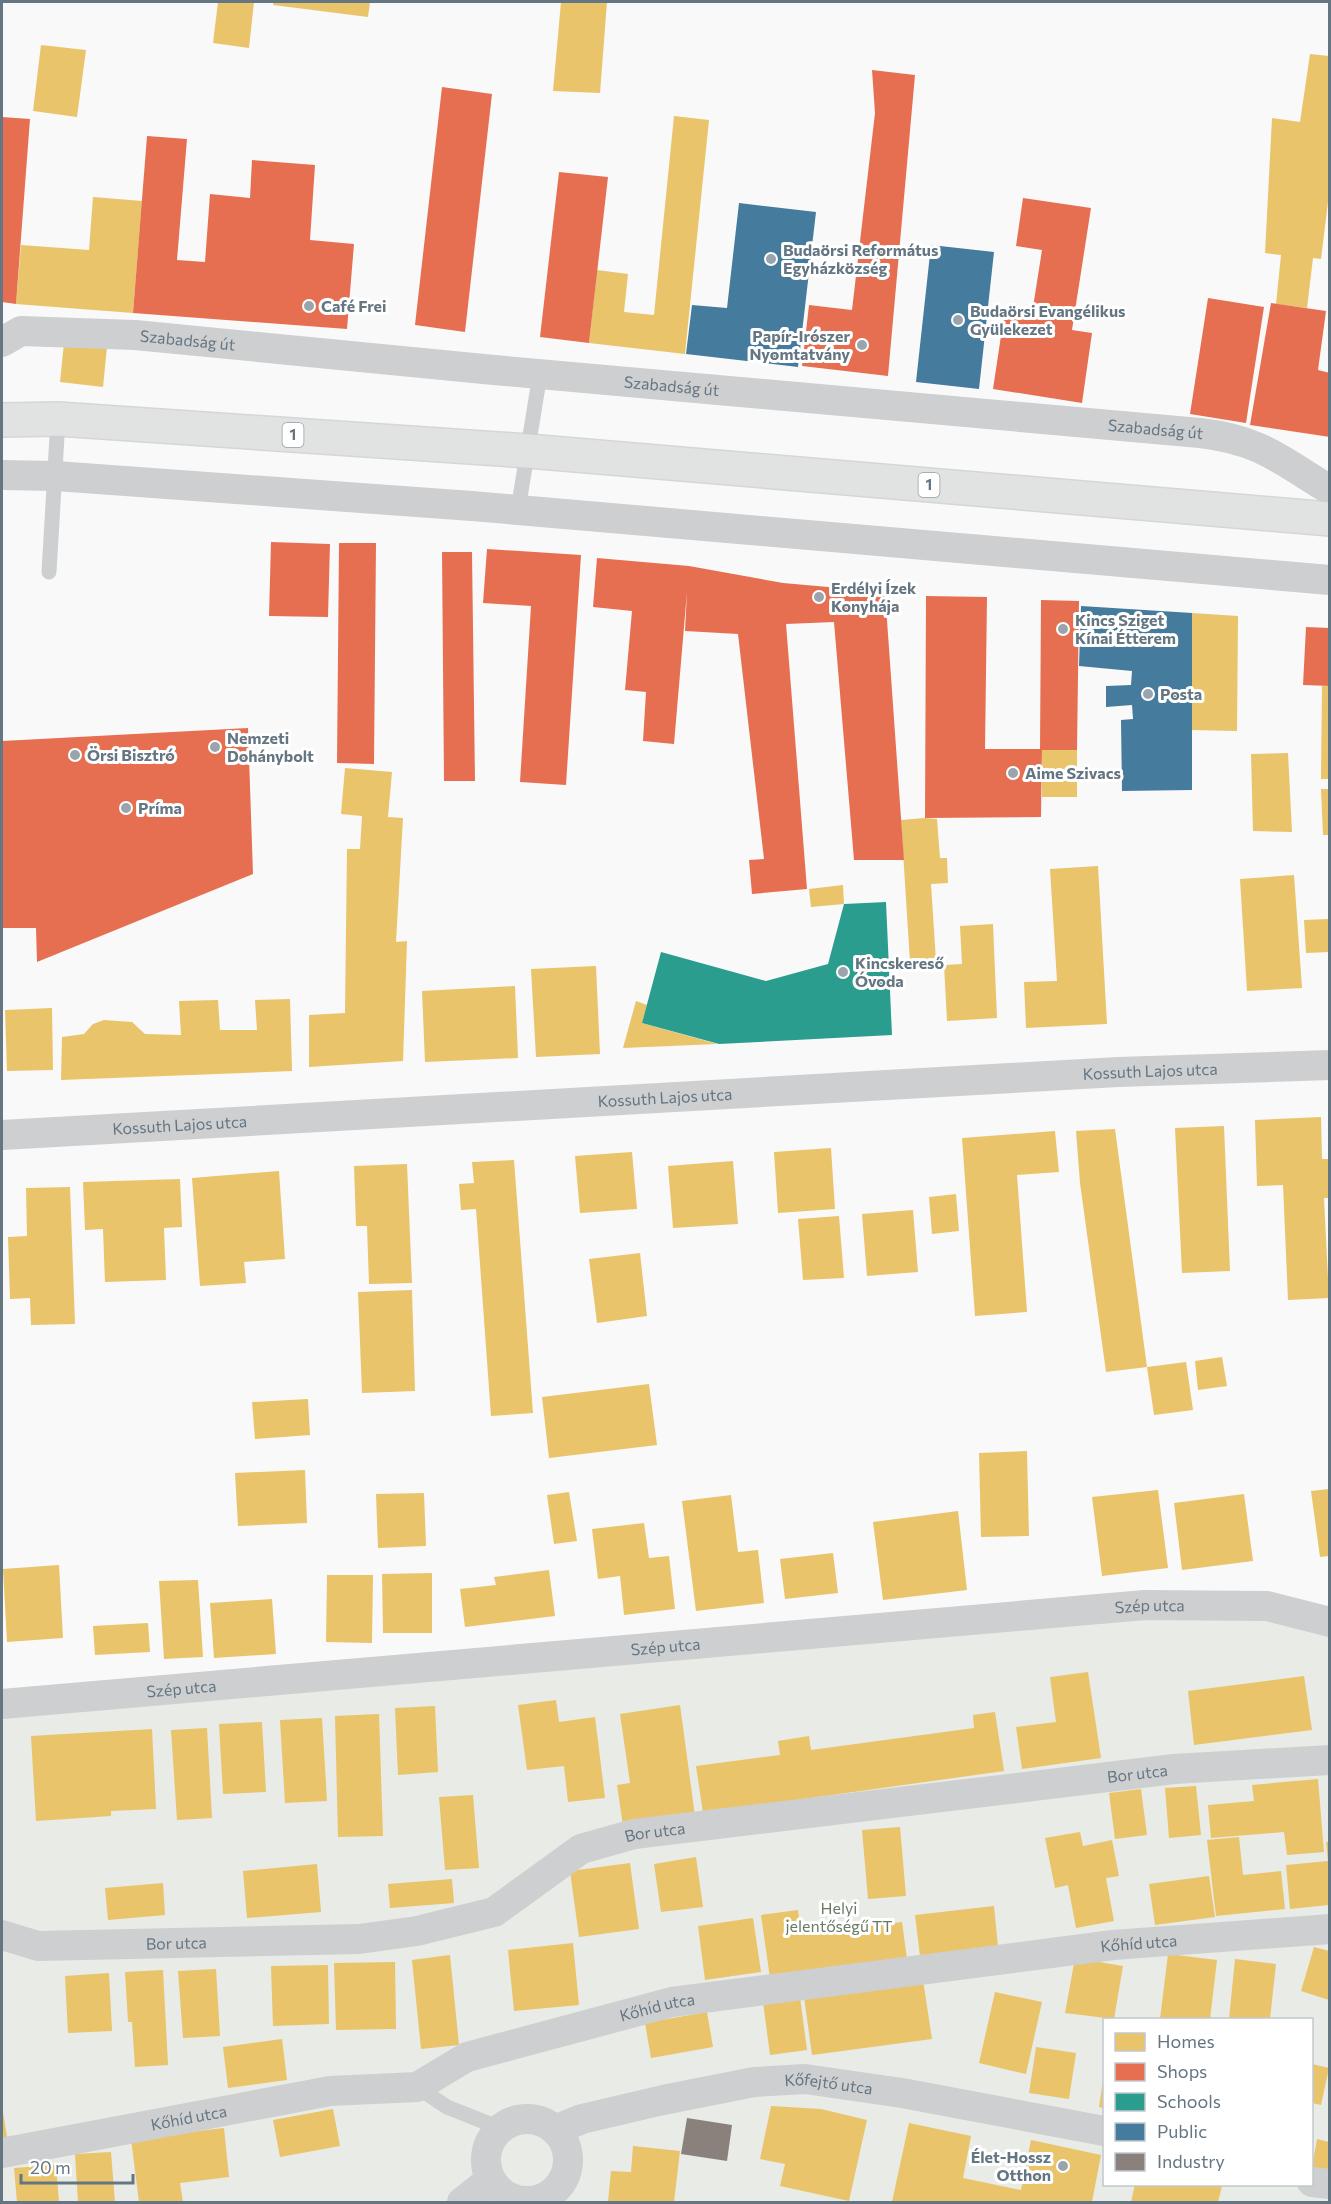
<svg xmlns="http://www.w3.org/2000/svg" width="1331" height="2204" viewBox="0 0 1331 2204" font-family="Commissioner,sans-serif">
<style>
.green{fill:#e8ebe6;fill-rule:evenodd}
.homes{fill:#e9c46a}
.shops{fill:#e76f51}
.schools{fill:#2a9d8f}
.public{fill:#457b9d}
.industry{fill:#8a817c}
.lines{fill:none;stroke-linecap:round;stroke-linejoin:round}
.primary-casing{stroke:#d5d6d7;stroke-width:36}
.service{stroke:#cecfd0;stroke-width:15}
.minor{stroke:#cecfd0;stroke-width:30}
.primary{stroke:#e1e2e2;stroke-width:33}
.poi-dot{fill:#99a4ac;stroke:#fff;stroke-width:2}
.labels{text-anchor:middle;stroke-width:6;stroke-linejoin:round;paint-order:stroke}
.shield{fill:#fff;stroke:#939fa8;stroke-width:1.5}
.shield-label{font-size:15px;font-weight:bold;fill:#657683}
.poi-label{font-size:16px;font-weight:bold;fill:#657683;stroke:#fff;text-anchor:start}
.street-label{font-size:16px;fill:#657683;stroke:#fff}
.park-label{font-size:16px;fill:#687a64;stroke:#fff}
</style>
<rect width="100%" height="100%" fill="#f9f9f9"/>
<path class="green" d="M1145 1605 1329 1622V2202H2V1704ZM1104 2020H1312V2184H1104Z"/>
<path class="homes" d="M218 2H254L249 48 213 43Z
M274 2H370L368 17 273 5Z
M561 2H607L600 93 553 91Z
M41 45 86 50 77 117 33 111Z
M1310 54 1329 56V194L1321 259 1313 258 1307 308 1276 304 1281 255 1265 253 1272 118 1300 122Z
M674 116 709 120 685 354 589 343 597 270 628 274 624 312 654 315Z
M93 197 142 201 133 313 16 304 21 245 89 250Z
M64 343 107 347 103 387 60 382Z
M1192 613 1238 616 1237 731 1191 730Z
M1322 686H1329V779H1321Z
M1042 750H1077V797H1042Z
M1288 753 1292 832 1253 831 1251 754Z
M345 768 392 772 388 817 403 818 396 942 407 941 403 1061 309 1067V1015L345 1013 347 849H360L362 816 341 814Z
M1321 789H1329V835H1323Z
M925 818 937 819 940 858H947L948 883 931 884 936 961 910 962 901 820Z
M1098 866 1107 1024 1026 1028 1024 982 1057 981 1050 869Z
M1294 875 1302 988 1247 991 1240 879Z
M843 885 844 904 811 907 809 889Z
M1329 919V952L1306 953 1304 920Z
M993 924 997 1018 947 1021 944 965 962 964 960 926Z
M596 966 600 1054 536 1057 531 969Z
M515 986 518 1058 425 1062 422 991Z
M290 999 292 1071 61 1080 62 1037 84 1034 93 1024 104 1020 132 1022 145 1034 181 1035 179 1001 218 1000 220 1030H257L255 1000Z
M636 1001 647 1005 642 1023 717 1044 623 1048Z
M52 1008 53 1070 7 1071 5 1010Z
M1321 1117 1322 1159H1329V1198H1324L1329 1298 1288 1300 1283 1185 1257 1186 1255 1120Z
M1224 1126 1230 1271 1182 1273 1175 1128Z
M1115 1129 1147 1367 1186 1362 1193 1410 1154 1415 1147 1367 1106 1372 1080 1183 1076 1131Z
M1055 1131 1059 1172 1017 1175 1027 1312 975 1316 962 1138Z
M831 1148 835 1209 778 1213 774 1152Z
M632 1152 637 1209 580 1213 575 1156Z
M514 1160 533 1413 491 1416 476 1209 461 1210 459 1184 474 1183 472 1162Z
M733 1161 738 1224 673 1228 668 1166Z
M407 1164 412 1283 369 1284 367 1226H356L354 1166Z
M279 1171 285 1259 244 1262 246 1283 200 1286 192 1178Z
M180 1179 182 1227 164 1228 166 1280 105 1282 103 1229 85 1230 83 1182Z
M70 1187 75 1324 31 1325 30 1298 10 1299 8 1237 27 1236 26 1188Z
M956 1194 959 1231 932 1234 929 1197Z
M913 1210 918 1272 867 1276 862 1214Z
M839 1216 844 1278 803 1280 798 1219Z
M640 1253 647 1316 597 1323 589 1259Z
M412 1290 415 1391 362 1393 358 1292Z
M1222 1357 1227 1386 1198 1390 1195 1361Z
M649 1384 657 1445 549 1458 542 1397Z
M308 1399 310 1435 255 1439 252 1402Z
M1027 1451 1029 1536 981 1537 979 1453Z
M305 1470 307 1523 238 1526 235 1473Z
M1329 1489V1556L1320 1557 1311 1491Z
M1158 1490 1168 1568 1102 1576 1092 1497Z
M569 1492 577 1541 554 1544 547 1495Z
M424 1493 426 1546 378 1548 376 1494Z
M1244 1494 1253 1561 1182 1570 1174 1503Z
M731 1495 738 1552 758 1550 764 1603 696 1611 682 1501Z
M958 1511 967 1590 883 1600 873 1522Z
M644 1523 649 1558 669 1556 675 1609 624 1615 620 1576 598 1579 592 1529Z
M833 1553 838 1593 785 1599 780 1559Z
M59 1565 63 1638 7 1642 3 1569Z
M549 1570 555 1616 465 1627 460 1589 496 1585 494 1577Z
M432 1573V1633H383L382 1574Z
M327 1575H373L372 1643 326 1642Z
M198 1580 203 1657 164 1659 159 1581Z
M272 1599 276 1654 214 1658 210 1603Z
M148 1623 150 1652 95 1655 93 1626Z
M1088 1672 1101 1758 1022 1769 1016 1727 1056 1722 1050 1677Z
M1304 1676 1312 1730 1194 1745 1188 1691Z
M556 1700 559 1722 595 1717 605 1798 568 1802 564 1766 527 1770 518 1705Z
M680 1705 695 1816 623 1826 617 1785 630 1783 620 1714Z
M435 1706 438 1772 398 1775 395 1708Z
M995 1712 1004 1771 703 1813 696 1766 780 1755 778 1741 809 1736 811 1750 974 1728 973 1715Z
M379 1714 383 1836 338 1837 335 1716Z
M322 1718 327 1801 285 1803 280 1720Z
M262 1722 266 1792 223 1794 219 1724Z
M207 1728 212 1818 177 1820 171 1730Z
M152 1729 156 1809 111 1811V1816L36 1821 31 1736Z
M1318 1779 1324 1852 1287 1855 1284 1832 1211 1838 1208 1805 1254 1801 1252 1785Z
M1196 1786 1201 1835 1169 1838 1165 1788Z
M1141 1789 1147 1835 1115 1839 1109 1793Z
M473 1795 479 1868 445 1870 439 1797Z
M900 1827 906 1896 868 1899 862 1830Z
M1080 1832 1083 1846 1112 1840 1119 1876 1106 1878 1114 1921 1076 1928 1068 1885 1055 1888 1045 1838Z
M1239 1837 1243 1875 1281 1871 1285 1909 1216 1916 1207 1840Z
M1326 1842H1329V1905L1290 1909 1286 1865 1328 1861Z
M696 1857 703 1907 661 1912 654 1864Z
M630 1863 639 1929 579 1937 570 1871Z
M317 1864 321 1912 247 1918 243 1871Z
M1209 1876 1215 1917 1155 1925 1149 1884Z
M452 1879 454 1903 390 1908 388 1884Z
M163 1883 165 1915 108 1920 105 1888Z
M994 1906 998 1947 920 1956 915 1915Z
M798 1910 801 1935 902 1922 907 1959 770 1978 761 1915Z
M753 1918 761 1972 705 1980 698 1926Z
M573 1943 579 2005 514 2011 508 1950Z
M1314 1947 1329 1951V2000L1301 1991Z
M1168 1954 1217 1960 1210 2019H1160Z
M450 1955 459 2045 421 2049 412 1960Z
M1075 1958 1123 1966 1114 2019 1065 2013Z
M1235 1959 1276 1964 1270 2019H1229Z
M395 1962 396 2029 336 2030 334 1963Z
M328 1965 329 2024 273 2026 271 1966Z
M216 1969 220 2036 183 2038 178 1971Z
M163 1970 168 2065 135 2067 132 2022H128L125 1972Z
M109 1973 112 2031 68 2033 65 1976Z
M923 1980 932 2039 812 2055 804 1997Z
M995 1992 1042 2002 1026 2074 979 2063Z
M800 1997 807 2050 770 2055 763 2002Z
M707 2012 713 2047 651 2058 645 2023Z
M282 2039 287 2080 228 2088 223 2047Z
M1036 2047 1076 2053 1069 2099 1029 2093Z
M1312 2064 1329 2068 1321 2105 1312 2103Z
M1103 2080H1104V2108L1099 2107Z
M2 2106 8 2143 2 2144Z
M771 2106 821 2109 867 2120 849 2201 780 2186 785 2164 760 2159Z
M333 2109 340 2146 280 2157 273 2120Z
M909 2123 971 2136 963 2178 1021 2190 1031 2140 1101 2155 1092 2202H892Z
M224 2128 229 2177 180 2183 183 2202H139L131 2139Z
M1317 2139 1329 2142V2171L1312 2167Z
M633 2146 680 2151 674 2202H608L611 2171 631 2172Z
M111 2152 115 2202H78L75 2154Z
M56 2165 59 2202H17L14 2168Z
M1135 2184H1218L1222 2186 1218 2202H1131Z"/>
<path class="shops" d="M872 70 915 75 888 376 802 366 809 305 852 310 875 113Z
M442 87 492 94 465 332 415 325Z
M2 117 30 119 16 304 2 302Z
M147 136 187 139 177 260 205 262 210 194 250 198 252 160 315 165 310 240 354 244 347 329 133 313Z
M559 172 608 177 589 343 540 337Z
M1023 198 1091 208 1072 330 1092 333 1082 403 993 389 1004 316 1031 320 1042 250 1016 246Z
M1208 298 1264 307 1246 423 1190 414Z
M1271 303 1326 311 1318 370 1330 373V437L1250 425Z
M271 542 330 544 328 617 269 616Z
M339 543H376L374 764 337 763Z
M487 549 581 555 566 785 520 782 531 606 483 603Z
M442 552H472L475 781H444Z
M597 558 689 566 783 583 885 592 904 860H854L834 622 786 624 807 889 752 894 749 860 764 859 738 634 685 631 687 592 674 744 643 741 646 692 625 690 632 611 593 607Z
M926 596 987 597 985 749H1040L1041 600 1079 601 1077 750H1042L1041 817 925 818Z
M1306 627 1330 628V686L1303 685Z
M248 728 253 874 37 962 36 928H2V741Z"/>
<path class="schools" d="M886 902 892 1035 719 1044 642 1023 661 952 766 981 828 964 844 904Z"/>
<path class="public" d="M739 203 816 212 798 367 686 354 692 305 727 308Z
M931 245 994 252 979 389 916 382Z
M1081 606 1192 613V790L1122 791 1121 720 1133 719 1132 705 1106 707V686L1131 685 1132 671 1079 666Z"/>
<path class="industry" d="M687 2118 732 2125 727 2161 681 2154Z"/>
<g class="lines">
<defs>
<path id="primary" d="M2 420 58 419 528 451 1330 519"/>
</defs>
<use href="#primary" class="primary-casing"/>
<path class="service" d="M518 510 540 374
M49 572 58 419
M417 2087 447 2107 500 2128"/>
<g class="minor">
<path id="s1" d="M2 342 21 331 135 335 494 370 1200 433C1261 440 1280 460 1330 490"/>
<path d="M2 475 56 476 472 506 1330 580"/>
<path id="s2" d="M2 1135 1118 1072 1330 1065"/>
<path id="s3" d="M2 1704 1145 1605 1267 1606 1330 1622"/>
<path id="s4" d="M2 1935 38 1946 359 1939 417 1931 494 1912 581 1849 634 1834 1174 1769 1330 1760"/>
<circle cx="527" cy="2160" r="41"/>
<path id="s5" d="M555 2130 582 2119 663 2100 754 2082 805 2079 902 2093 1104 2131"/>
<path id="s6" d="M2 2153 330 2091 417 2087 467 2057 672 2002 1113 1945 1330 1929"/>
<path d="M1312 2182 1330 2184"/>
<path d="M462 2202 490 2180"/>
</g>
<use href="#primary" class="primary"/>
</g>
<g class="poi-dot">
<circle cx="771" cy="259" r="6"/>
<circle cx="309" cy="306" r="6"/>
<circle cx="958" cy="320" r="6"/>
<circle cx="862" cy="345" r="6"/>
<circle cx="819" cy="597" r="6"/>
<circle cx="1063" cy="629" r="6"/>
<circle cx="1148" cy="694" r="6"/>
<circle cx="215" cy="747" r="6"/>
<circle cx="75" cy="755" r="6"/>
<circle cx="1013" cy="773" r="6"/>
<circle cx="126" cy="808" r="6"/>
<circle cx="843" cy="972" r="6"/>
<circle cx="1063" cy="2166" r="6"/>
</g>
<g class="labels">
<g class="shield">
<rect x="282.5" y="423" width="21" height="24" rx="4.5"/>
<rect x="918.5" y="473" width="21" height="24" rx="4.5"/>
</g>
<g class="shield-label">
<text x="293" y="440">1</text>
<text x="929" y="490">1</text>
</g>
<g class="poi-label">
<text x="783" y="256">Budaörsi Református<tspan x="783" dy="18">Egyházközség</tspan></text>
<text x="321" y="312">Café Frei</text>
<text x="970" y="317">Budaörsi Evangélikus<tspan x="970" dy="18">Gyülekezet</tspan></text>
<text x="850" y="342" text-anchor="end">Papír-Irószer<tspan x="850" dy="18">Nyomtatvány</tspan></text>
<text x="831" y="594">Erdélyi Ízek<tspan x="831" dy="18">Konyhája</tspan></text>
<text x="1075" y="626">Kincs Sziget<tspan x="1075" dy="18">Kínai Étterem</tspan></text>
<text x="1160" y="700">Posta</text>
<text x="227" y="744">Nemzeti<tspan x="227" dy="18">Dohánybolt</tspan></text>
<text x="87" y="761">Örsi Bisztró</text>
<text x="1025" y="779">Aime Szivacs</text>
<text x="138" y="814">Príma</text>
<text x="855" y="969">Kincskereső<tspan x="855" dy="18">Óvoda</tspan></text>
<text x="1051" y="2163" text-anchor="end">Élet-Hossz<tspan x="1051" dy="18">Otthon</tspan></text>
</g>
<g class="street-label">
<text dy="6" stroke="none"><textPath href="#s1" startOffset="189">Szabadság út</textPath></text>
<text dy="6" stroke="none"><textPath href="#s1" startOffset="675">Szabadság út</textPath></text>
<text dy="6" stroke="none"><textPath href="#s1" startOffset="1161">Szabadság út</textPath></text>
<text dy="6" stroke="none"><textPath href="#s2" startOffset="1150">Kossuth Lajos utca</textPath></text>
<text dy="6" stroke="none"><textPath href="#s2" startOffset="664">Kossuth Lajos utca</textPath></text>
<text dy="6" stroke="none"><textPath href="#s2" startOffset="178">Kossuth Lajos utca</textPath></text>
<text dy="6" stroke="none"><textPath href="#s3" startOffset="1152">Szép utca</textPath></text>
<text dy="6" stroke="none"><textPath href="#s3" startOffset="666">Szép utca</textPath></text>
<text dy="6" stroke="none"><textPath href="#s3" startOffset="180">Szép utca</textPath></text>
<text dy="6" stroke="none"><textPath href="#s4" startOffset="1166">Bor utca</textPath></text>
<text dy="6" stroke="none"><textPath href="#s4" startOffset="680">Bor utca</textPath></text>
<text dy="6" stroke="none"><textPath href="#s4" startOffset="176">Bor utca</textPath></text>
<text dy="6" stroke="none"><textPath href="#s6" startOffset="1162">Kőhíd utca</textPath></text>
<text dy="6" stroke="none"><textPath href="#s6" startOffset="676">Kőhíd utca</textPath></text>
<text dy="6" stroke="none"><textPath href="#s5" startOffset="280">Kőfejtő utca</textPath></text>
<text dy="6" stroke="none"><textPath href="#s6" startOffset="190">Kőhíd utca</textPath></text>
</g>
<g class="park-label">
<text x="839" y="1914">Helyi<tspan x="839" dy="18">jelentőségű TT</tspan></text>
</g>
</g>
<rect width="1331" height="2204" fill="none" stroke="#657683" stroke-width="6"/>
<rect x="1103" y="2018" width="210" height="168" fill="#ffffff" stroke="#c1c8cd" stroke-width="1.5"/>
<rect x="1115" y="2033" width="30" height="18" fill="#e9c46a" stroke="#c1c8cd" stroke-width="1.5"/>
<text x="1157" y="2048" font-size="18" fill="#657683">Homes</text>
<rect x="1115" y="2063" width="30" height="18" fill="#e76f51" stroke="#c1c8cd" stroke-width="1.5"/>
<text x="1157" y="2078" font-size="18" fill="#657683">Shops</text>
<rect x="1115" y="2093" width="30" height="18" fill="#2a9d8f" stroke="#c1c8cd" stroke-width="1.5"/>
<text x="1157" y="2108" font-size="18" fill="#657683">Schools</text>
<rect x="1115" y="2123" width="30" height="18" fill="#457b9d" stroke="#c1c8cd" stroke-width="1.5"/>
<text x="1157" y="2138" font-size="18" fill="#657683">Public</text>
<rect x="1115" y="2153" width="30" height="18" fill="#8a817c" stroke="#c1c8cd" stroke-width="1.5"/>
<text x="1157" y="2168" font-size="18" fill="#657683">Industry</text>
<path d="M21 2174v9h112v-9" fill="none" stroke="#657683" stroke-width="3"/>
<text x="30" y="2174" font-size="18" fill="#657683" stroke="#ffffff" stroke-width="4.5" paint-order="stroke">20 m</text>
</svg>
